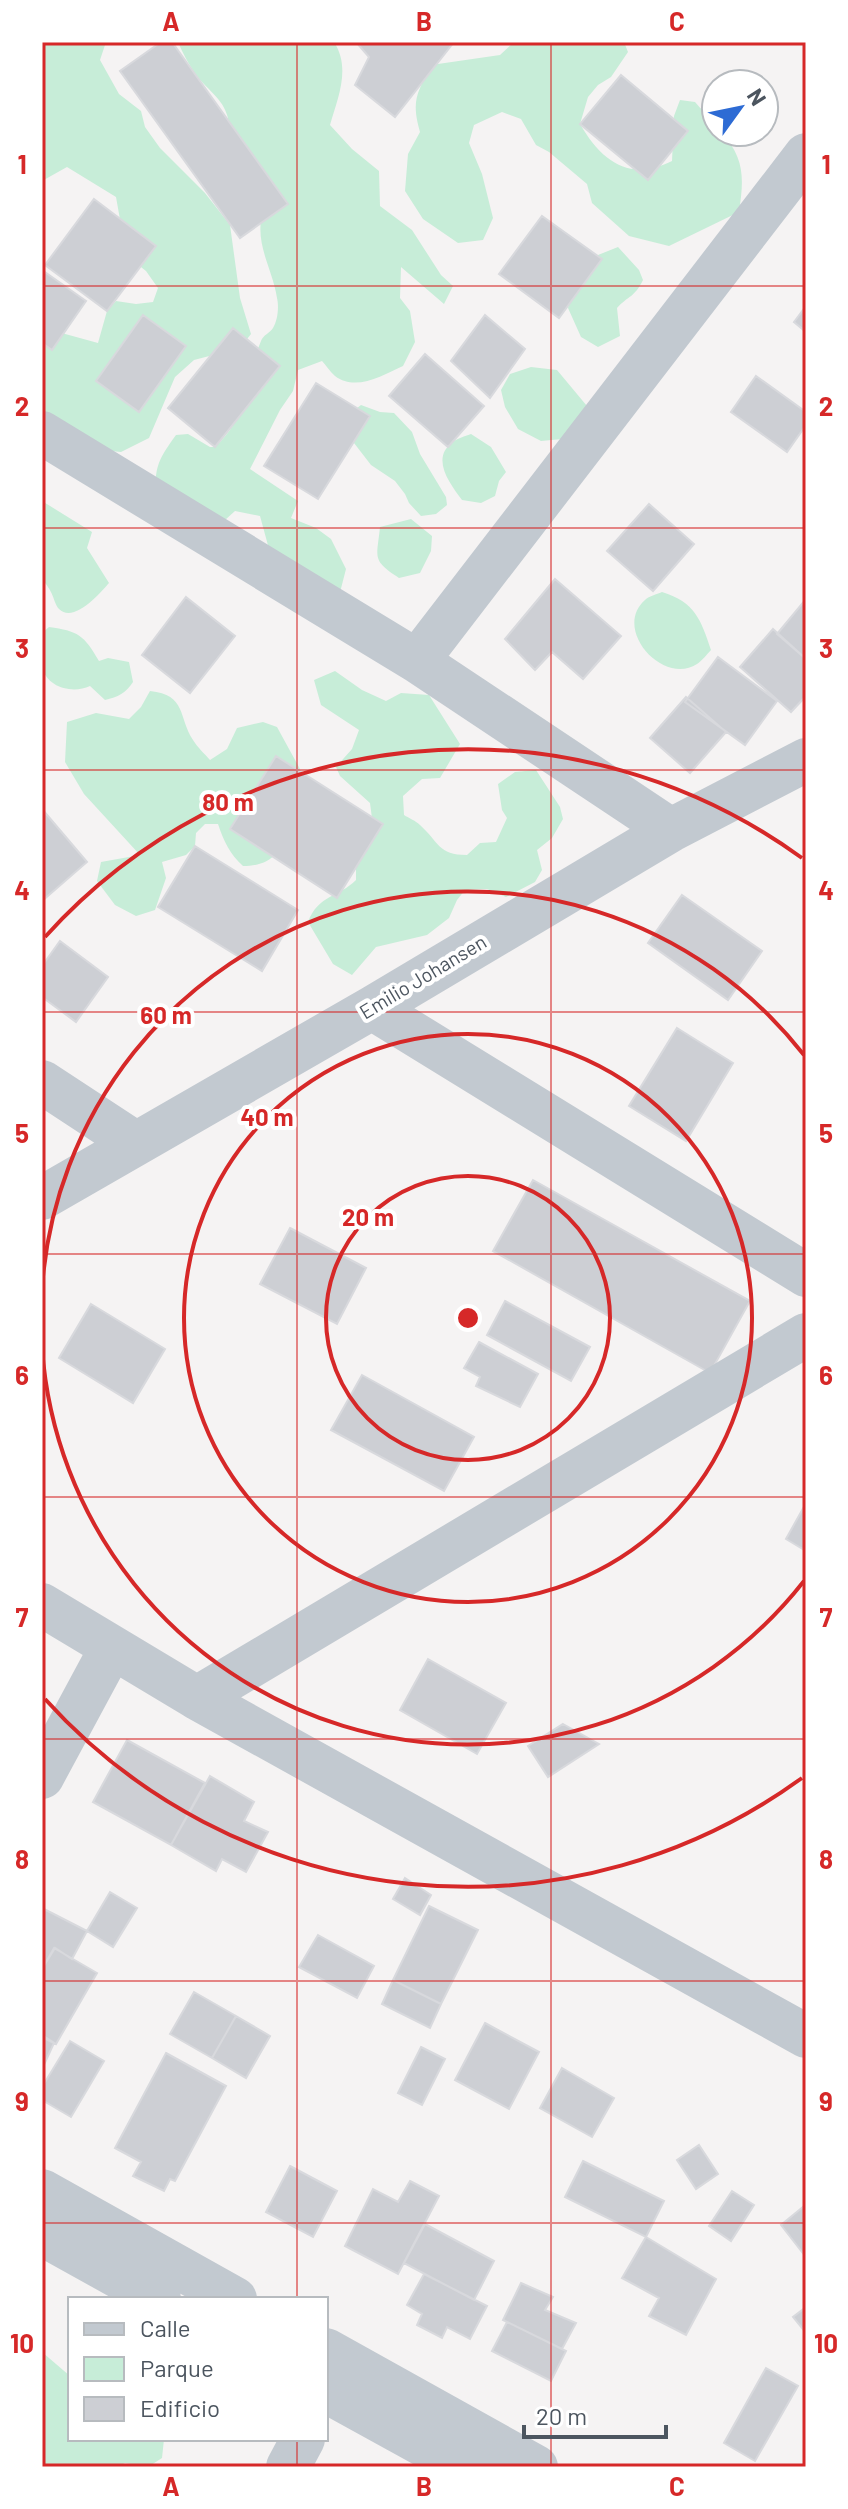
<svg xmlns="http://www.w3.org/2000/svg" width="848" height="2509" viewBox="0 0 848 2509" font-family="Barlow,sans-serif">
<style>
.green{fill:#c7edd8}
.building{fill:#cdcfd4;stroke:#d8d9dd;stroke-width:2}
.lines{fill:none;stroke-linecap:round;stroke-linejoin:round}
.minor{stroke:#c2c9d0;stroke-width:44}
.grid{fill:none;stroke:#d62828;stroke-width:2;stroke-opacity:0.55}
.ring{fill:none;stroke:#d62828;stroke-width:4}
.labels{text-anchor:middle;stroke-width:8;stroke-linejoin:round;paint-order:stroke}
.street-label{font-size:20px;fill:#4c555f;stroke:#fff}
.centre{fill:#d62828;stroke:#fff;stroke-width:4}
.ring-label{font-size:24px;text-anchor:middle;font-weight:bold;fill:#d62828;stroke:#fff;stroke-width:8;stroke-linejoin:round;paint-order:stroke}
.neatline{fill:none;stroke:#d62828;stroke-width:3}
.grid-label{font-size:26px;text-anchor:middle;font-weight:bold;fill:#d62828}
</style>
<rect width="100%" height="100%" fill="#f5f3f3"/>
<path class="green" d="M42 42H106L100 60 119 94 141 111 145 127 160 148 205 193 230 225 240 298 251 334 240 348 194 360 175 377 149 438 121 452 102 450 68 439 42 410V349L58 332 98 343 107 311 116 301 136 304 153 302 158 288 146 271 132 260 124 242 116 197 67 167 42 181Z
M178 42H334C351 68 338 97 330 125L352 149 379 171 380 206 412 230 441 275 453 286 444 304 401 267 400 298 410 311 415 342 403 366C383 375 356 392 335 376 330 372 326 365 322 361L298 370 293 391 280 410 250 469 298 501 291 518 316 528 331 539 346 569 337 604 272 560 260 516 235 511 214 530 156 506C155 470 154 465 176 435L188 434 210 447H215C250 415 245 380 261 341 263 335 270 333 273 328 278 320 279 306 277 298 273 271 257 248 261 220L229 123C226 103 214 95 201 81 191 69 184 56 178 42Z
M514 42H624L628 52 611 77 598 85 588 97 580 124C602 162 630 182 672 161L674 116 680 100 695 102 716 126V132H721C745 158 744 179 739 212L669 246 629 236 592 203 587 184 549 152 536 145 521 119 502 112 474 125 469 143 482 174 493 218 483 240 458 243 423 219 405 191 408 154 420 132C411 100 417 94 431 65L500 55Z
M618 247 639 270 643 280C634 298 629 295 617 308L620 336 598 347 581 337 568 308 575 280 598 255Z
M531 367 557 370 587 406 562 439 541 441 518 429 505 407 501 390 510 374Z
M361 405 380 412 394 413 412 432 420 454 446 497 447 505 436 514 421 516 409 503 405 494 395 481 371 465 354 443 350 433 347 416Z
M471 434 491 447 506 472 499 481 495 496 481 503 462 500C450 484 430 458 453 442 458 438 466 436 471 434Z
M42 501 92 532 87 548 109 583C101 592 74 624 59 609 53 602 54 591 42 580Z
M411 519 432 536 431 551 420 573 399 578C371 560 377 558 380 527Z
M662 592C695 602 701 620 711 650 707 654 702 661 697 664 663 686 612 629 645 600 649 596 658 594 662 592Z
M49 627C78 631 84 635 99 661L108 658 129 662 133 682C126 693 118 697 105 700L90 686C73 694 47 688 42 667 40 657 42 644 42 633Z
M335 671 362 690 386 701 401 693 429 695 460 744 440 778 422 779 403 796 404 815C409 818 416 821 420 825 439 842 438 855 467 855L480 843 496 842 507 818 502 810 498 784 515 772 536 770 560 807 563 819 552 838 537 850 542 870 535 882 506 897 487 889 465 890 457 900 449 918 427 935 376 947 352 975 333 964 308 922C318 895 339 897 356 880V856L373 826 370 803 340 776 336 767 352 749 359 730 321 705 314 680Z
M150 691C187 695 178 717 193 740 197 747 205 754 210 760L227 749 237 728 263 722 277 727 300 769 295 778C291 794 285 841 277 852 269 863 256 866 243 866 230 854 224 842 218 824H205L196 833 195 846 186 855 162 862 166 878 155 910 136 916 115 905 97 881 101 862 140 855 84 794 65 762 67 722 96 713 129 719 141 707Z
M42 2352 70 2376V2439H164L162 2458 148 2467 125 2463 117 2467H42Z"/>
<path class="building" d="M161 42H172L288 204 240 238 120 71Z
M356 42H454L395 117 355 85 369 57Z
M621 75 688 131 648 180 580 124Z
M94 199 156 246 107 311 45 265Z
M542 216 602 259 559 318 499 274Z
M42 270 86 301 52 350 42 343Z
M806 306V332L794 322Z
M143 315 186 346 139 412 96 381Z
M485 315 525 349 490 398 451 361Z
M233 328 280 366 215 447 168 408Z
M425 354 484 406 448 447 389 396Z
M756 376 806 412V425L787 452 731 412Z
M316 383 370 416 318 499 264 466Z
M649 504 694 544 653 591 607 551Z
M555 579 621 636 583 679 552 652 535 670 505 639Z
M186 597 235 636 190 693 142 655Z
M806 599V659L777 634Z
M773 629 806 659V696L791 712 740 667Z
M718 657 777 701 745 745 685 702Z
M686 697 726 732 690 773 650 738Z
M276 756 383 824 337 898 230 829Z
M42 809 87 862 42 901Z
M195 846 298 910 262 971 158 907Z
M682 895 762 951 728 1000 648 943Z
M60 941 108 977 76 1022 42 997V966Z
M677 1028 733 1063 686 1141 629 1106Z
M533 1180 750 1301 710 1373 493 1251Z
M290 1228 366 1268 337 1324 260 1284Z
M505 1301 590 1347 571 1381 487 1335Z
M91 1304 165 1349 133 1403 59 1358Z
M479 1342 538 1374 520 1407 476 1386 480 1377 464 1368Z
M362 1375 474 1437 444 1491 331 1430Z
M806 1503V1551L786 1539Z
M428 1659 506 1703 477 1754 400 1710Z
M563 1724 599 1744 548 1777 528 1746Z
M127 1740 205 1783 171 1845 93 1802Z
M210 1776 254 1802 244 1821 268 1832 246 1872 222 1859 216 1871 171 1845Z
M405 1878 431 1895 420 1915 393 1899Z
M110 1892 137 1908 113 1947 87 1931Z
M429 1906 478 1930 441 2004 393 1980Z
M42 1908 87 1931 72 1959 55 1948 42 1969Z
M318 1935 374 1966 357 1998 299 1967Z
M54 1948 97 1973 56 2044 42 2035V1969Z
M393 1980 441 2004 430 2028 382 2004Z
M194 1992 236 2016 212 2058 170 2034Z
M236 2016 270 2036 246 2078 212 2058Z
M485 2023 539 2052 509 2109 455 2080Z
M42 2037 54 2043 42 2069Z
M70 2041 104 2061 71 2117 42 2100V2087Z
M421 2047 445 2059 422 2105 398 2093Z
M166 2053 226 2086 175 2181 170 2179 164 2191 133 2176 141 2162 115 2148Z
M562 2068 614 2098 592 2137 540 2108Z
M699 2145 718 2174 696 2189 677 2160Z
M583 2161 664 2201 646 2237 565 2197Z
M290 2166 337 2191 313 2237 266 2212Z
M410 2181 439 2196 398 2274 345 2246 373 2189 398 2202Z
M732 2191 754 2205 731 2241 709 2226Z
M804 2206 806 2208V2257L781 2225Z
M425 2224 494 2261 474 2300 404 2263Z
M646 2237 716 2279 686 2335 649 2316 659 2298 622 2278Z
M424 2274 487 2306 470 2339 447 2327 442 2338 417 2325 422 2314 407 2305Z
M521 2283 553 2297 545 2310 576 2323 562 2349 503 2320Z
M806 2307V2333L793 2317Z
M507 2322 566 2351 551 2381 492 2351Z
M766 2368 798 2386 755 2461 724 2443Z"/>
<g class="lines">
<path class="minor" d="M42 433 417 661 671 830
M417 661 806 155
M372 1008 806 1275
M42 1082 135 1143
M42 1198 372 1008 671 830 806 760
M42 1605 197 1698 806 2036
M197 1698 806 1335
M42 1777 112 1647
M42 2191 235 2299
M42 2234 159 2299
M326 2350 536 2467
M326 2391 464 2467
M288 2467 303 2439"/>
</g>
<path class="grid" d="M297 42V2299M551 42V2467M42 286H806M42 528H806M42 770H806M42 1012H806M42 1254H806M42 1497H806M42 1739H806M42 1981H806M42 2223H806M297 2439V2467"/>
<g class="ring">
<circle cx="468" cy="1318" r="142"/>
<circle cx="468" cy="1318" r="284"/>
<path d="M804 1581A427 427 0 0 1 42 1348M42 1288A427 427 0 0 1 804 1055"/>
<path d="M802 1778A569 569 0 0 1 45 1699M45 937A569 569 0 0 1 802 858"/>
</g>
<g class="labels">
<g class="street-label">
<text transform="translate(423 977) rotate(-31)" y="7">Emilio Johansen</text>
</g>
</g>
<circle cx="468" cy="1318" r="12" class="centre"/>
<g class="ring-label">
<text x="228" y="811">80 m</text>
<text x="166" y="1024">60 m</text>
<text x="267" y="1126">40 m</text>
<text x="368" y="1226">20 m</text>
</g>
<rect width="848" height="2509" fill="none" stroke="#ffffff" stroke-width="88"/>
<rect x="68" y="2297" width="260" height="144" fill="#ffffff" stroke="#b7bbbf" stroke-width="2"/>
<rect x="84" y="2323" width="40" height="12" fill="#c2c9d0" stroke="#b7bbbf" stroke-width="2"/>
<text x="140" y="2337" font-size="24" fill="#4c555f">Calle</text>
<rect x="84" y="2357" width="40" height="24" fill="#c7edd8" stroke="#b7bbbf" stroke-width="2"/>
<text x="140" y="2377" font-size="24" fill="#4c555f">Parque</text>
<rect x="84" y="2397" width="40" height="24" fill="#cdcfd4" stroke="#b7bbbf" stroke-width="2"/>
<text x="140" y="2417" font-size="24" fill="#4c555f">Edificio</text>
<g transform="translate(740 108) rotate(57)"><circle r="38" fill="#ffffff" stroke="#b7bbbf" stroke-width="2"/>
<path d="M0-6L14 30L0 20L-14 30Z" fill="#2d6bd4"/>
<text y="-12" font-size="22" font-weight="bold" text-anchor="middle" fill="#4c555f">N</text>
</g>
<path d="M524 2425v12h142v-12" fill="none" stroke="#4c555f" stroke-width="4"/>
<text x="536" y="2425" font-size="24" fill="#4c555f" stroke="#ffffff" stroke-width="6" paint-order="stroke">20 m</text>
<rect x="44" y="44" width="760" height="2421" class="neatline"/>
<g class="grid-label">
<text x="171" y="31">A</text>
<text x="424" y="31">B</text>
<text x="677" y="31">C</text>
<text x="22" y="174">1</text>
<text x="826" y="174">1</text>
<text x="22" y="416">2</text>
<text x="826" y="416">2</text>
<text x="22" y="658">3</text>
<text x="826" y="658">3</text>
<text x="22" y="900">4</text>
<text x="826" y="900">4</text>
<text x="22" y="1143">5</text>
<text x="826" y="1143">5</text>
<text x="22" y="1385">6</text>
<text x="826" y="1385">6</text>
<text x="22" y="1627">7</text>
<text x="826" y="1627">7</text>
<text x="22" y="1869">8</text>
<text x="826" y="1869">8</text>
<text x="22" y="2111">9</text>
<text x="826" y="2111">9</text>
<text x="22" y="2353">10</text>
<text x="826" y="2353">10</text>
<text x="171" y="2496">A</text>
<text x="424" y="2496">B</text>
<text x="677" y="2496">C</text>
</g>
</svg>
